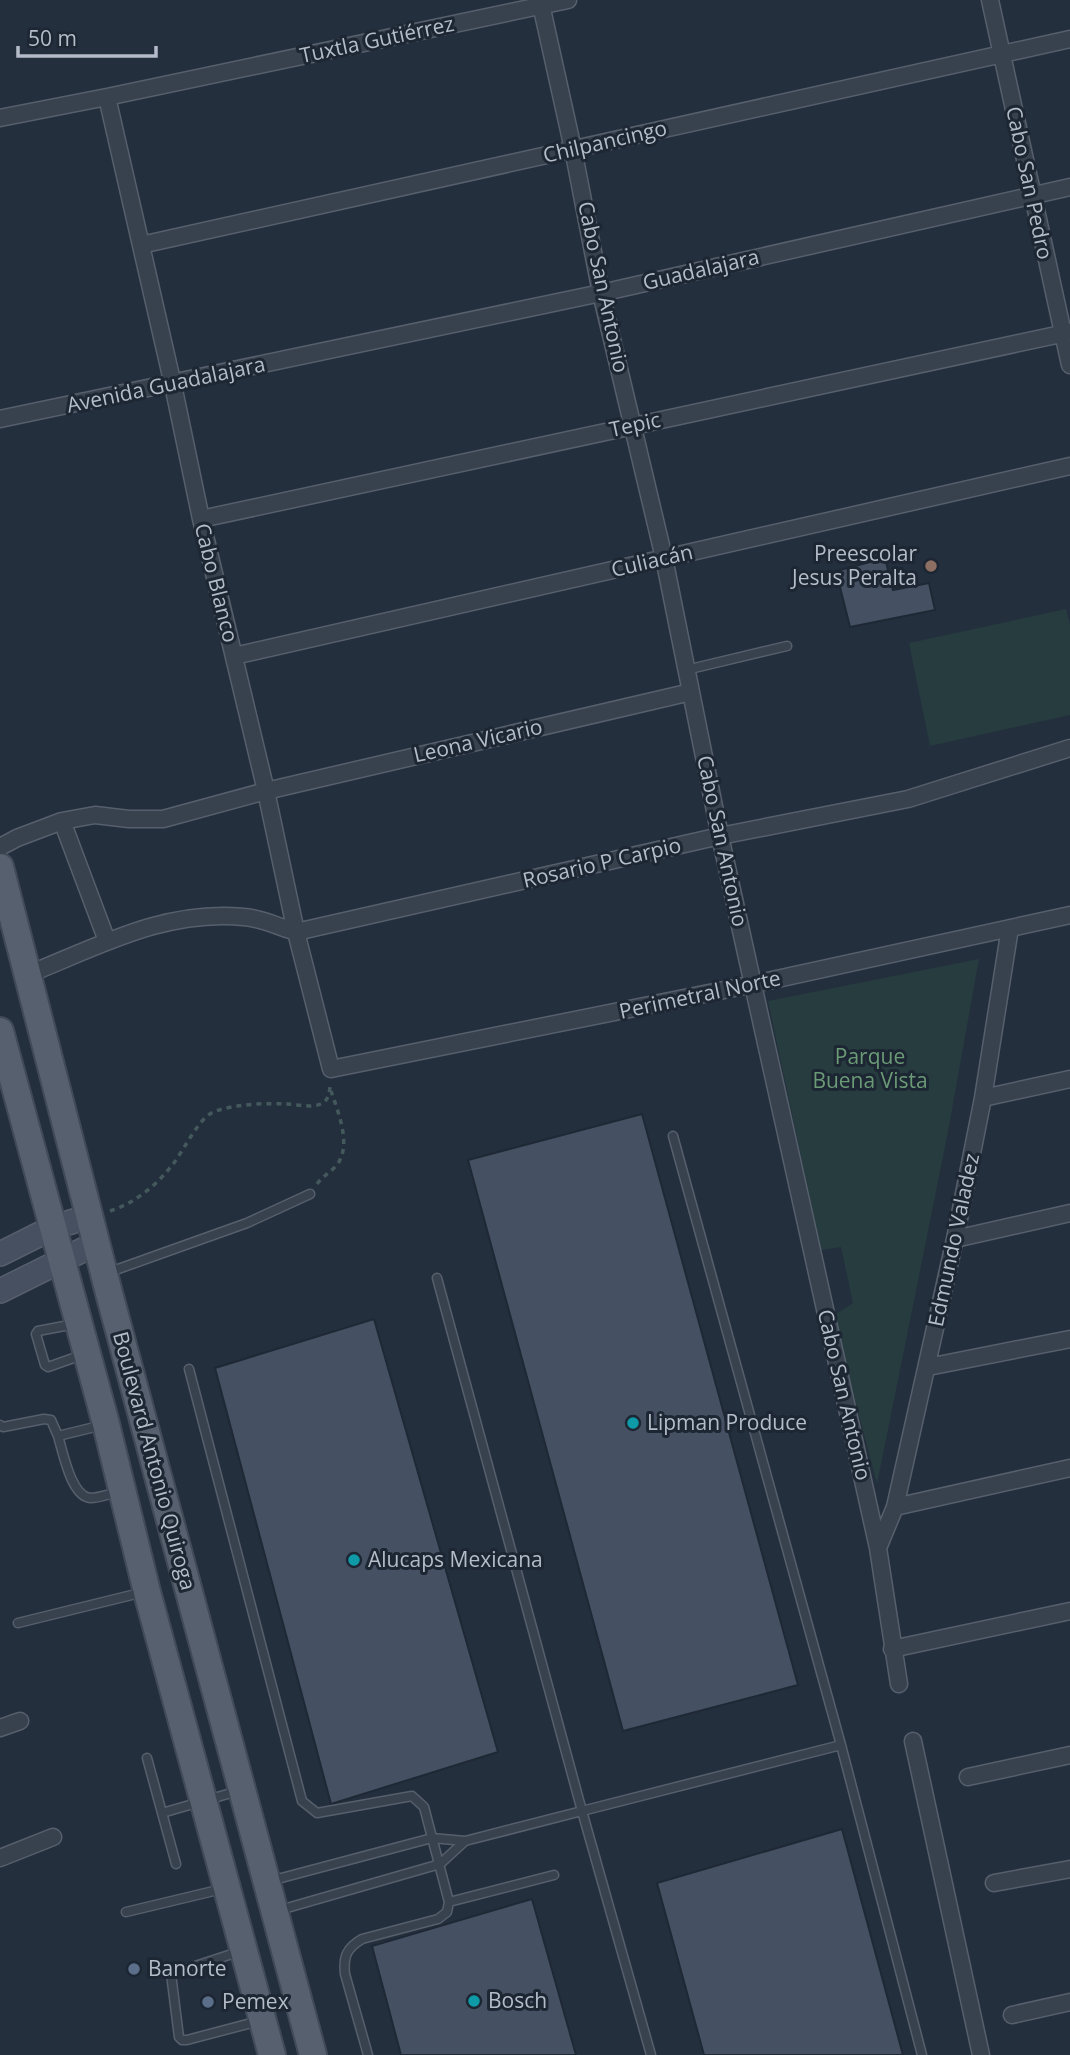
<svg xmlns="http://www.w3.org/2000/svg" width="1070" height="2055" viewBox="0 0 1070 2055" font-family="'Open Sans',sans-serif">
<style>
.green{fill:#263c3f}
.building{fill:#455162;stroke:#1f2835;stroke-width:2}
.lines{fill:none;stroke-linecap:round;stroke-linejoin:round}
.lane-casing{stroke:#565f6c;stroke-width:11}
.street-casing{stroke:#565f6c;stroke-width:19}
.secondary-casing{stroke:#565f6c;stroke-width:26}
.primary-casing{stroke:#414a57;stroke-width:30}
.path{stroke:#44595c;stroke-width:3.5;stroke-dasharray:5 5;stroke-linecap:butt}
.lane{stroke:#38414e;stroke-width:8}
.street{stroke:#38414e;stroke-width:16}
.secondary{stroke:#465061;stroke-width:23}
.primary{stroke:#56606e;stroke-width:26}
.education-dot{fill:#8d6e63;stroke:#1d2633;stroke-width:2.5}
.culture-dot{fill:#0f9aa8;stroke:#1d2633;stroke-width:2.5}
.service-dot{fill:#5c6f8a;stroke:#1d2633;stroke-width:2.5}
.labels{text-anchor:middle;stroke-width:6;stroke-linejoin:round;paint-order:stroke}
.street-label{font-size:21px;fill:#b4bcc9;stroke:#1d2633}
.poi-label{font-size:21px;fill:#b4bcc9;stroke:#1d2633;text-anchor:start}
.park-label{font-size:21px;fill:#6b9a76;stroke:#1d2633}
</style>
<rect width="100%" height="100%" fill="#242f3e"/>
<path class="green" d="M1066 609 1070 625V715L930 746 909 643Z
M979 959 947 1137 877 1484 833 1316 853 1303 841 1247 821 1250 768 1001Z"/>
<path class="building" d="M885 558 893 590 929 583 935 610 850 627 836 571Z
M642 1114 798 1685 623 1731 468 1160Z
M374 1319 498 1752 331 1804 215 1368Z
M842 1829 903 2055H704L657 1883Z
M532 1899 576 2055H401L372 1946Z"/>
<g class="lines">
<defs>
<path id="lane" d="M686 670 787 646
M107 1273 247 1223 310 1194
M437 1278 582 1811 841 1745 673 1136
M75 1324 38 1331 36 1334 45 1365 48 1367 82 1355
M189 1369 302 1801 317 1813 412 1796 424 1807 449 1902 447 1912 438 1919 362 1939C347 1948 343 1956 345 1974L368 2055
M0 1425 3 1427 44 1419 51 1420 58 1436 103 1425
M58 1436C63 1452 71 1496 90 1498 99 1498 109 1494 118 1492
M18 1623 144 1592
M841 1745 922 2055
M147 1758 176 1864
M162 1813 238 1791
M270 1881 432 1838 465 1841 582 1811 651 2055
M449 1902 554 1875
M280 1910 440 1864 465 1841
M126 1912 222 1889
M241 1951 171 1974 179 2037 182 2040H187L259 2021"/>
<path id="street" d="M540 0 573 149 601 293 664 558 720 836 878 1548 899 1684
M990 0 1070 365
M107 97 173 385 201 519 266 791 296 932 331 1069 754 984 1070 915
M0 118 107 97 568 0
M141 245 1070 39
M0 419 601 293 1070 187
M201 519 1070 332
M234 656 1070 466
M62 821 107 941
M0 847 17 838 62 821 95 815 129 819H163L266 791 691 692
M29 974C99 946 166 909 244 917 261 918 279 927 296 932L720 836 908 799 1070 748
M983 1098 1070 1079
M955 1239 1070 1213
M928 1367 1070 1339
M895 1507 1070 1468
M878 1548 895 1507 955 1239 983 1098 1010 928
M892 1649 1070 1611
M0 1728 20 1721
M913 1741 981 2055
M968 1777 1070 1755
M0 1858 53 1837
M994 1883 1070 1869
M1012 2015 1070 2002"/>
<path id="secondary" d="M0 1254 52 1228 90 1216
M0 1291 97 1243"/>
<path id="primary" d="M0 867 109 1293 313 2055
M0 1031 106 1424 147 1592 272 2055"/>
</defs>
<use href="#lane" class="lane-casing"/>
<use href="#street" class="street-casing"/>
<use href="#secondary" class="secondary-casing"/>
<use href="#primary" class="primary-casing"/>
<path class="path" d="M317 1184C323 1176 328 1174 334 1168 354 1149 338 1112 331 1091
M110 1211C135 1203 157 1185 173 1164 185 1149 199 1116 216 1111 237 1104 264 1103 286 1104 297 1104 312 1109 323 1103 329 1099 330 1090 330 1084"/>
<use href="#lane" class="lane"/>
<use href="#street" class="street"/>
<use href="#secondary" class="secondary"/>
<use href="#primary" class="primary"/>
</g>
<circle class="education-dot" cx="931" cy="566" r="7"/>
<g class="culture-dot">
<circle cx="633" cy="1423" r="7"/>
<circle cx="354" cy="1560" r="7"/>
<circle cx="474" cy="2001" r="7"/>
</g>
<g class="service-dot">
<circle cx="134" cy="1969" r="7"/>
<circle cx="208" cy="2002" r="7"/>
</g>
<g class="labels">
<g class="street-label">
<text transform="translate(377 40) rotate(-12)" y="7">Tuxtla Gutiérrez</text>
<text transform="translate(605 142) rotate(-13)" y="7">Chilpancingo</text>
<text transform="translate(1029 183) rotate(78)" y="7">Cabo San Pedro</text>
<text transform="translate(701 270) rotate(-13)" y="7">Guadalajara</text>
<text transform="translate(603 287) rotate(78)" y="7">Cabo San Antonio</text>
<text transform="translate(166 385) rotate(-12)" y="7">Avenida Guadalajara</text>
<text transform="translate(635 425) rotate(-12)" y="7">Tepic</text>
<text transform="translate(652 561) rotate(-13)" y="7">Culiacán</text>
<text transform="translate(216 583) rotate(76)" y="7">Cabo Blanco</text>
<text transform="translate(478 741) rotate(-13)" y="7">Leona Vicario</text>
<text transform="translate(722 841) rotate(78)" y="7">Cabo San Antonio</text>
<text transform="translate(602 863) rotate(-13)" y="7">Rosario P Carpio</text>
<text transform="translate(700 995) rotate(-12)" y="7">Perimetral Norte</text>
<text transform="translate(954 1240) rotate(-78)" y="7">Edmundo Valadez</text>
<text transform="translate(844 1395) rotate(77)" y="7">Cabo San Antonio</text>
<text transform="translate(154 1461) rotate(75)" y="7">Boulevard Antonio Quiroga</text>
</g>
<g class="poi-label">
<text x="917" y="561" text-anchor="end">Preescolar<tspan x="917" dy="24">Jesus Peralta</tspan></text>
<text x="647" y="1430">Lipman Produce</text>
<text x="368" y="1567">Alucaps Mexicana</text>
<text x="148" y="1976">Banorte</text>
<text x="488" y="2008">Bosch</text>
<text x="222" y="2009">Pemex</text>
</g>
<g class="park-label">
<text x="870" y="1064">Parque<tspan x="870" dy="24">Buena Vista</tspan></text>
</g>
</g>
<path d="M18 46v10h138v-10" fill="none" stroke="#b4bcc9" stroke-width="3.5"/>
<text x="28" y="46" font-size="21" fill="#b4bcc9" stroke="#1d2633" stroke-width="5" paint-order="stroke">50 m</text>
</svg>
